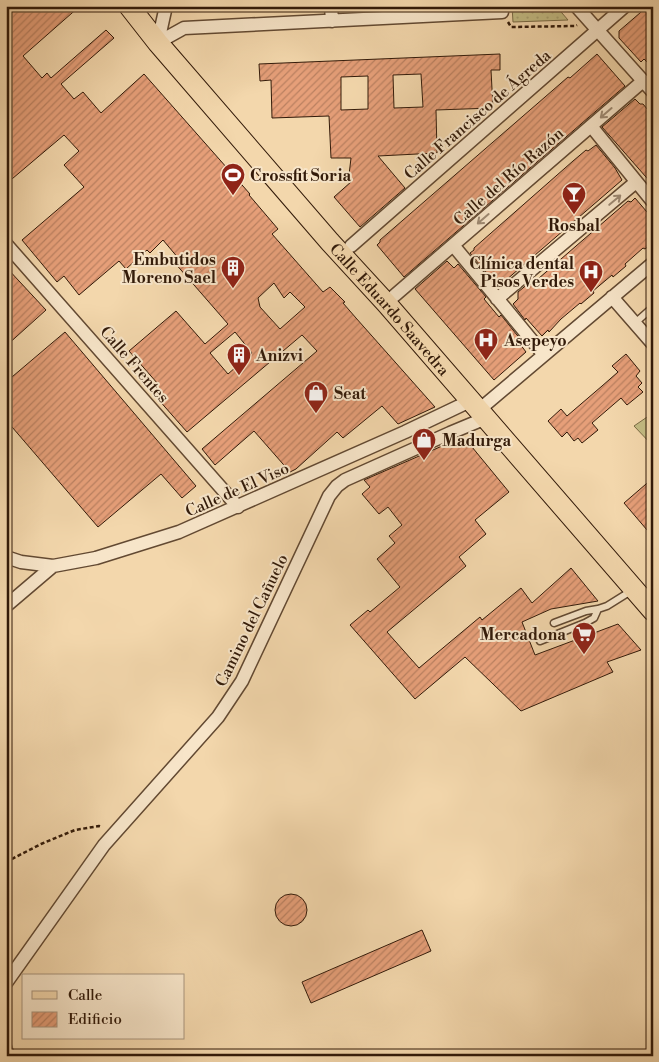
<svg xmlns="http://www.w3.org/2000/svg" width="659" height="1062" viewBox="0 0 659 1062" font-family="'Libre Bodoni',serif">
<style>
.grass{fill:url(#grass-dots);stroke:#7a6b46}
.park{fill:#c3bc84;stroke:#7a6b46}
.building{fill:url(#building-hatch);stroke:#321a09;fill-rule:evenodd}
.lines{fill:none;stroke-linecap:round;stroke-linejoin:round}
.lane-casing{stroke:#624932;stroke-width:9}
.street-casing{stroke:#624932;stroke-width:15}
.primary-casing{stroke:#321a09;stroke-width:22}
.path{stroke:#321a09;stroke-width:2.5;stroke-dasharray:4 2.5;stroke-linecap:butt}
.lane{stroke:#f7e5c9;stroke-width:6}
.street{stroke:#f7e5c9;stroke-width:12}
.primary{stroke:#f3d7ac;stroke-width:20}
.rail{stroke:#321a09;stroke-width:4;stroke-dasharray:9 9;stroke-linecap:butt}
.oneway{stroke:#9e8a73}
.labels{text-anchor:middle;stroke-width:4;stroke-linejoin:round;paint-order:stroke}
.street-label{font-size:16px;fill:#321a09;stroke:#f7e5c9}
.poi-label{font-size:16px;font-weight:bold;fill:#321a09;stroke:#f7e5c9;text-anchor:start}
</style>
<defs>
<pattern id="grass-dots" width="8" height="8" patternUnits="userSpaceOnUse" patternTransform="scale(1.25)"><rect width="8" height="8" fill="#c3bc84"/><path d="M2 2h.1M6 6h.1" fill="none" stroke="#a8a171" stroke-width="1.8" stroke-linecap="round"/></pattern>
<pattern id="building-hatch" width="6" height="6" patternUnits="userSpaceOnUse" patternTransform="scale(1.25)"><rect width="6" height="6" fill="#e69f79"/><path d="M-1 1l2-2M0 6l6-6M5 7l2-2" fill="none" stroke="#bb8161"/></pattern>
</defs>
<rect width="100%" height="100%" fill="#f3d7ac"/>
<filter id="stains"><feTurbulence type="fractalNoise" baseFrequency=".004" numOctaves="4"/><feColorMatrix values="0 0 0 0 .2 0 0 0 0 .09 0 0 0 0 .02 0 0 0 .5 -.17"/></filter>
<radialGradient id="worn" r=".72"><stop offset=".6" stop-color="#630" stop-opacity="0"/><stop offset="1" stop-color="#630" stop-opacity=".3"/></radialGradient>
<path class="grass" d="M512 6H556L568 20 513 22Z"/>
<path class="park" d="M653 413V446L634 426Z"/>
<path class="building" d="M6 6H80L23 56 42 78 47 73 51 78 106 30 114 38 61 84 74 99 83 92 101 113 144 74 250 194 249 195 278 229 272 234 323 292 330 287 345 302 343 303 356 318 435 407 398 424 382 406 343 438 337 432 296 469 290 472 254 431 215 465 202 449 317 351 302 335 187 432 150 390 158 384 129 351 176 311 205 344 228 324 174 262 179 259 163 240 150 253 147 250 126 269 119 261 79 295 64 276 57 282 22 240 84 187 64 165 79 151 64 135 6 184ZM274 283 284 298 290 292 305 307 280 329 260 307 258 298ZM235 332 252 353 228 374 210 353Z
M648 6H653V68L644 59 641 62 619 38V31Z
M500 54V70H491L493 108 436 110 437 153 378 156 405 188 360 227 334 197 352 181 349 175 351 158H331L329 116 272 118 271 80 260 81 259 64ZM421 74 423 107 394 108 393 75ZM368 76V109L341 110V77Z
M597 54 625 86 404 277 377 245 380 242V240L545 97 568 77 570 78Z
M635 99 640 104H643L653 116V185L602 127Z
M596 145 615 168 622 180 498 287 470 253 474 250V248L573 161 586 150 588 151Z
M635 198 653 219V243L645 249 643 248 625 264 626 266 613 277 612 275 593 291 594 293 581 304 580 303 561 319 549 332 548 330 542 336 526 318 525 320 513 304 518 299V292L529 283 531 285 628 201 631 202Z
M447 261 454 268 458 264 486 297 484 299 499 317 501 315 521 340 520 344 526 352 494 380 415 289Z
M6 267 46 310 6 346Z
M65 332 196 486 182 498 161 474 98 527 6 420V382Z
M626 354 640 371 636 376 642 383 638 387 643 392 627 405 621 398 592 423 598 430 582 443 578 438 574 441 567 432 562 437 548 421 561 409 567 416 602 386 618 372 612 366Z
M449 443 472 447 509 492 475 520 486 534 459 557 466 566 387 632 419 668 480 617 482 620 521 588 532 603 571 568 598 601 551 609 522 622 535 655 618 624 641 650 607 662 613 672 521 711 465 657 415 699 350 625 368 610 370 612 400 587 377 559 395 543 389 536 402 525 388 507 379 514 362 494 370 487 364 480Z
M653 478V537L624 503Z
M275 910a16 16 0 1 1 32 0a16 16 0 1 1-32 0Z
M422 930 431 951 311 1003 302 982Z"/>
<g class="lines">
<defs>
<path id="lane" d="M635 323 653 307
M554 623 586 611 598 609
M540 641 585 623 594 618 598 609 607 606 631 591
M6 1040 11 1056"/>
<path id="street" d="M331 6 332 21
M576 6 653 92
M160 33 166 6
M166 38 184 28 502 12V6
M591 126 653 202
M6 244 238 507
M453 245 544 355
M351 246 625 6
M394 296 643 81
M612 297 653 344
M497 299 636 182
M486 404 653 263
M6 557 21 562 53 566 96 558 179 532 405 432 470 401
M6 606 53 566
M6 983 104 845 218 717 242 681 329 496 337 486 345 480 450 433 486 418"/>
<g id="primary">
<path id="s1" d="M129 6 158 43 330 242 386 303 653 611"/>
</g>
</defs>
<use href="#lane" class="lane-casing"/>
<use href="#street" class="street-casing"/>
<use href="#primary" class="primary-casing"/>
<path class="path" d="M508 22 511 27 575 26 577 25
M6 862 41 844 75 830 99 826 102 827"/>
<use href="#lane" class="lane"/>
<use href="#street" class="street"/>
<use href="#primary" class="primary"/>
<path class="rail" d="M640 1056 653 1052"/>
</g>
<defs><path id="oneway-shaft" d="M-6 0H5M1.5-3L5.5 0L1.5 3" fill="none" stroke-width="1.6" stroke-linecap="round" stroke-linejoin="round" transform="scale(1.25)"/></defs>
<g class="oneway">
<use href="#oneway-shaft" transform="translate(606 113) rotate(139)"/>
<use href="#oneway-shaft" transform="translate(615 200) rotate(-40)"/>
<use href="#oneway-shaft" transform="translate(483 219) rotate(139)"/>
</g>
<defs>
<symbol id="stadium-pin" viewBox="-11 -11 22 30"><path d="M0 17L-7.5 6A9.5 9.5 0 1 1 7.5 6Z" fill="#8f2418" stroke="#f7e5c9"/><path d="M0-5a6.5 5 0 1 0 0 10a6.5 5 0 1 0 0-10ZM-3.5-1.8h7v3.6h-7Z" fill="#fff"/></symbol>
<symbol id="bar-pin" viewBox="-11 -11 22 30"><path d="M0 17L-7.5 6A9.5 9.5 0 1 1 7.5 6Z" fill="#8f2418" stroke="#f7e5c9"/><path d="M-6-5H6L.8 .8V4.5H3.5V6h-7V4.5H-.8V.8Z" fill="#fff"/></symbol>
<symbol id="building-pin" viewBox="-11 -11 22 30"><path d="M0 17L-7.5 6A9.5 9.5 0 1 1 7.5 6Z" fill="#8f2418" stroke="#f7e5c9"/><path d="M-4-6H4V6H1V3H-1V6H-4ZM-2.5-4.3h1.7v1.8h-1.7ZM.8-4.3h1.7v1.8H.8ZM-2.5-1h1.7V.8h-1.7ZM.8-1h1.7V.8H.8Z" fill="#fff"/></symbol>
<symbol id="hospital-pin" viewBox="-11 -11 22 30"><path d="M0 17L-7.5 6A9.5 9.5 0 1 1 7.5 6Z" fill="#8f2418" stroke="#f7e5c9"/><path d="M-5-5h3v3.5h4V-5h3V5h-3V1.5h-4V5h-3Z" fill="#fff"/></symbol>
<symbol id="shop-pin" viewBox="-11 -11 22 30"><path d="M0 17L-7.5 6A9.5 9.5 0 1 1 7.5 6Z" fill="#8f2418" stroke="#f7e5c9"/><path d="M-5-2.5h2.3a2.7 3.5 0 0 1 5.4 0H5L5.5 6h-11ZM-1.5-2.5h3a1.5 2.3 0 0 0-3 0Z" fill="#fff"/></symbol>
<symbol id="supermarket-pin" viewBox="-11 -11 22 30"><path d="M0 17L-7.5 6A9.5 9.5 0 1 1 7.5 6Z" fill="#8f2418" stroke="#f7e5c9"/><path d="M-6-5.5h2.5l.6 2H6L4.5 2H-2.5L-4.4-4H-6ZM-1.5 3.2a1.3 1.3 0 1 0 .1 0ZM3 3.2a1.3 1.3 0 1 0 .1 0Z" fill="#fff"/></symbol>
</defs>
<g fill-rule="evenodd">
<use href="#stadium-pin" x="219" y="161" width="28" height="38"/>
<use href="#bar-pin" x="560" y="180" width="28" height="38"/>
<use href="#building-pin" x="219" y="254" width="28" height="38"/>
<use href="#hospital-pin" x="577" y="258" width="28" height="38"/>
<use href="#hospital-pin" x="472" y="326" width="28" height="38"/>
<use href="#building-pin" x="225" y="341" width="28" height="38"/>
<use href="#shop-pin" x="302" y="379" width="28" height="38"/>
<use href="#shop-pin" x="410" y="426" width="28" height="38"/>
<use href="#supermarket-pin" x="570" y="620" width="28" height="38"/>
</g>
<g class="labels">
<g class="street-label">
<text transform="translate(477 114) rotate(-41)" y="6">Calle Francisco de Ágreda</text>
<text transform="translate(508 176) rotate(-41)" y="6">Calle del Río Razón</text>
<text dy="6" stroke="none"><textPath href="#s1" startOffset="400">Calle Eduardo Saavedra</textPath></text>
<text transform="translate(135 364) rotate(49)" y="6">Calle Frentes</text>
<text transform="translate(237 489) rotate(-24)" y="6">Calle de El Viso</text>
<text transform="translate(251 620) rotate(-64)" y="6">Camino del Cañuelo</text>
</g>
<g class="poi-label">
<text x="250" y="181">Crossfit Soria</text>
<text x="574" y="231" text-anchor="middle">Rosbal</text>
<text x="216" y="265" text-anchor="end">Embutidos<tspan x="216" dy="18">Moreno Sael</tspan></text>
<text x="574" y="269" text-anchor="end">Clínica dental<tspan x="574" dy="18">Pisos Verdes</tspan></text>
<text x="504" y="346">Asepeyo</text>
<text x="256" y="361">Anizvi</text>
<text x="334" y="399">Seat</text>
<text x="442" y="446">Madurga</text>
<text x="566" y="640" text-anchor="end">Mercadona</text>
</g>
</g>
<rect width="659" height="1062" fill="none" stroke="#f3d7ac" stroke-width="25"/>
<rect x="8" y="8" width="644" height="1047" fill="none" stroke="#321a09" stroke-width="2.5"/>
<rect x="12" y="12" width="634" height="1037" fill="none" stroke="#321a09"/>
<rect x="22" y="974" width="162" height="65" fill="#f7e5c9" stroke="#a8947c"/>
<rect x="32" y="991" width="25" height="8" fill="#f3d7ac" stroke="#a8947c"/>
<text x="68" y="1000" font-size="15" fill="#321a09">Calle</text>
<rect x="32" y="1012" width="25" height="15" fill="url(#building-hatch)" stroke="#a8947c"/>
<text x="68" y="1024" font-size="15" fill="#321a09">Edificio</text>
<rect width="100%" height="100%" filter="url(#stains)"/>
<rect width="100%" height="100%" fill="url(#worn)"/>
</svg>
